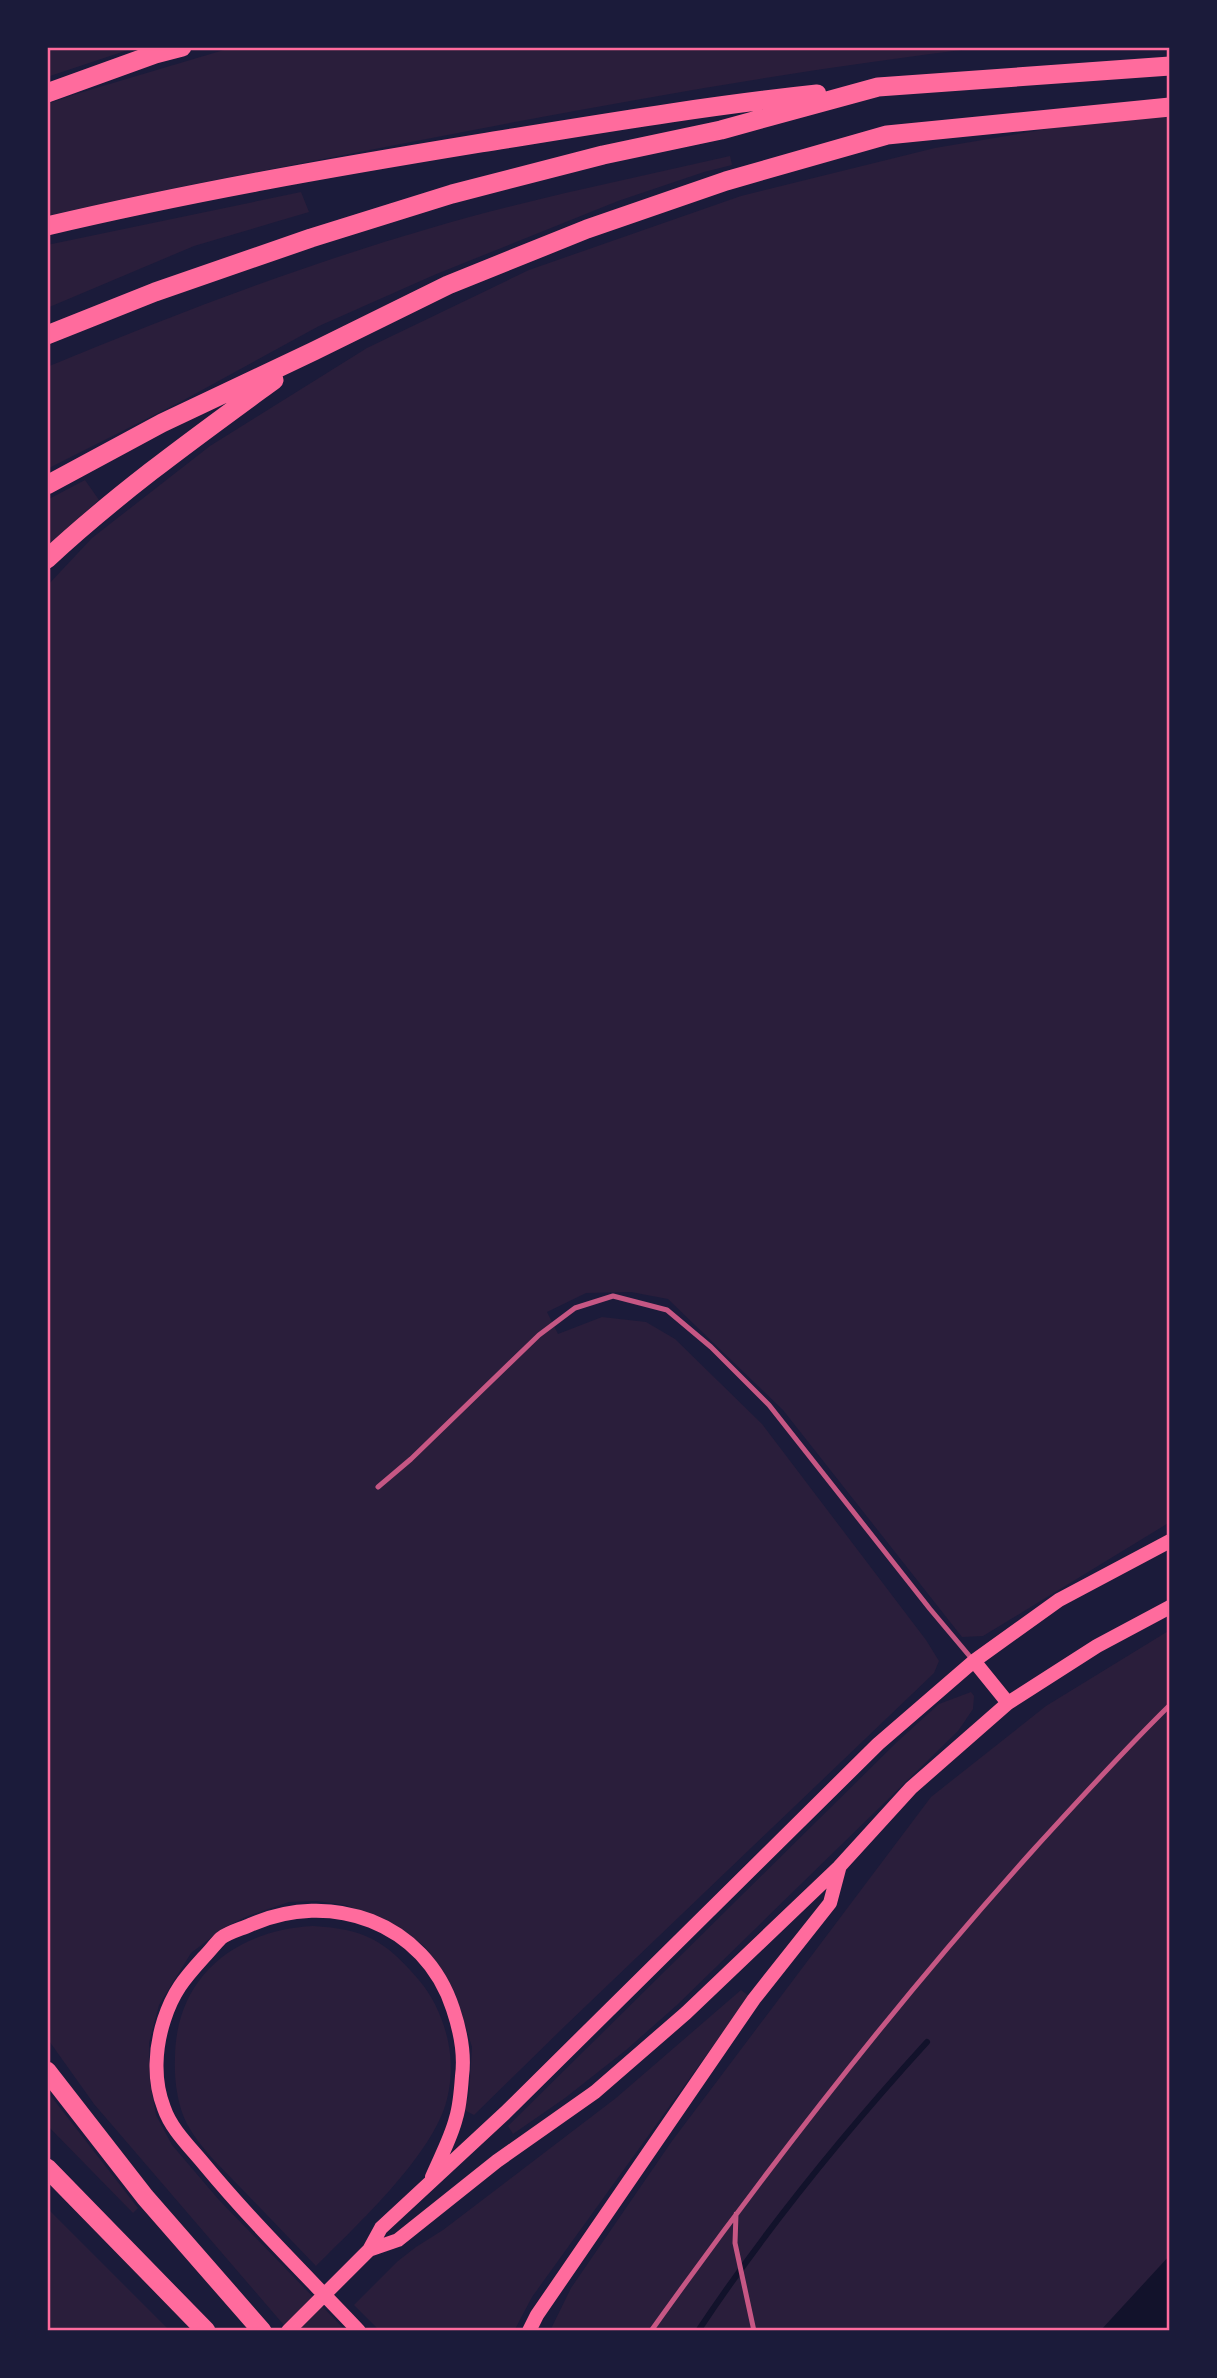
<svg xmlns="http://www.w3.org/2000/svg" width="1217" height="2378" viewBox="0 0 1217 2378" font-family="'Archivo Narrow',sans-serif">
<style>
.green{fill:#2a1e3b}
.water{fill:#12122b}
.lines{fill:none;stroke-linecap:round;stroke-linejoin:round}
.stream{stroke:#12122b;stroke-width:6}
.service{stroke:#c65784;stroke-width:5}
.secondary{stroke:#ff6b9d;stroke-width:14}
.motorway{stroke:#ff6b9d;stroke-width:19}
.neatline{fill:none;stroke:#ff6b9d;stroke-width:2.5}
</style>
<rect width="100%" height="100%" fill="#1b1b3a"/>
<path class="green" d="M47 47H137L47 77Z
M234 47H986C793 70 601 105 411 142 289 166 168 188 47 216V104L76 94Z
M1170 116V1522L983 1636 962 1637 783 1410 668 1299 631 1292 586 1293 547 1312 558 1334 602 1317 646 1322 675 1339 762 1424 926 1640 939 1661 934 1673 566 2025 474 2115 464 2110 469 2095 472 2047 455 1993 441 1969 425 1947 393 1924 345 1905 317 1901 289 1902 248 1916 225 1927 191 1953 159 2005 149 2043 150 2082 156 2115 172 2145 219 2200 346 2331H289L94 2104 47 2038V586L92 538 210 446 367 348 529 270 741 196 935 148 1100 120Z
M730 156 732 165 704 172 618 201 434 275 319 326 182 401 47 469V367C173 315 300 266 431 228 529 199 630 179 730 156Z
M301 192 309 212 194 246 47 308V245Z
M85 480 99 500 47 546V500Z
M1170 1630V2331H550L571 2288 672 2141 931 1797 1046 1706Z
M971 1692 974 1696 973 1709 958 1731 677 2005 626 2050 565 2098 513 2134 508 2126 897 1742 939 1704Z
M313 1926C364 1929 385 1940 418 1979 433 1996 443 2018 448 2041 452 2060 452 2079 447 2099 434 2154 356 2226 316 2266 290 2239 264 2212 238 2185 220 2166 200 2148 187 2124 177 2104 174 2079 175 2057 176 1976 236 1930 313 1926Z
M741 1990 749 1996 532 2297 514 2331H380L354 2305 398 2261 416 2247 443 2230 616 2098Z
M47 2091 138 2208 133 2213 47 2125Z
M47 2208 170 2331H47Z"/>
<path class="water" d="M1170 2255V2331H1100Z"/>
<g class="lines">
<path class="stream" d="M698 2331C766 2229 845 2132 927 2042"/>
<path class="service" d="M378 1487 411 1459 539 1335 575 1308 613 1296 667 1310 711 1347 769 1405 930 1609 972 1659
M736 2214 735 2243 754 2331
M651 2331C771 2163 897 2001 1035 1848 1079 1800 1123 1751 1170 1705"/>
<path class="secondary" d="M974 1661 1008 1703
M369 2250 398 2240 497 2161 595 2092 686 2013 839 1867 911 1788 1008 1703 1097 1646 1170 1607
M288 2331 369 2250 381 2228 505 2113 878 1744 974 1661 1059 1600 1170 1541
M359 2331C306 2275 252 2222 204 2164 190 2147 171 2129 164 2108 153 2080 155 2048 164 2020 173 1992 184 1979 203 1958 209 1952 215 1944 221 1938 229 1932 241 1929 250 1925 330 1889 425 1922 453 2009 460 2030 465 2054 462 2076 461 2090 460 2105 456 2118 451 2138 440 2158 432 2177
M529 2331 537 2315 754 1999 830 1903 839 1869"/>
<path class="motorway" d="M47 93 155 54 182 47
M47 226C191 192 335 167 481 143 593 125 704 106 817 94
M47 335 155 292 311 238 452 194 603 155 721 130 878 87 1170 66
M47 485 162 423 314 351 448 285 587 229 726 181 887 135 1170 107
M47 559C118 493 196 437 274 380
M47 2071 145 2197 262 2331
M47 2168 206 2331"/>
</g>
<rect width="1217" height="2378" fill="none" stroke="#1b1b3a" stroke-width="98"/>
<rect x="49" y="49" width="1119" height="2280" class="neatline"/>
</svg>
